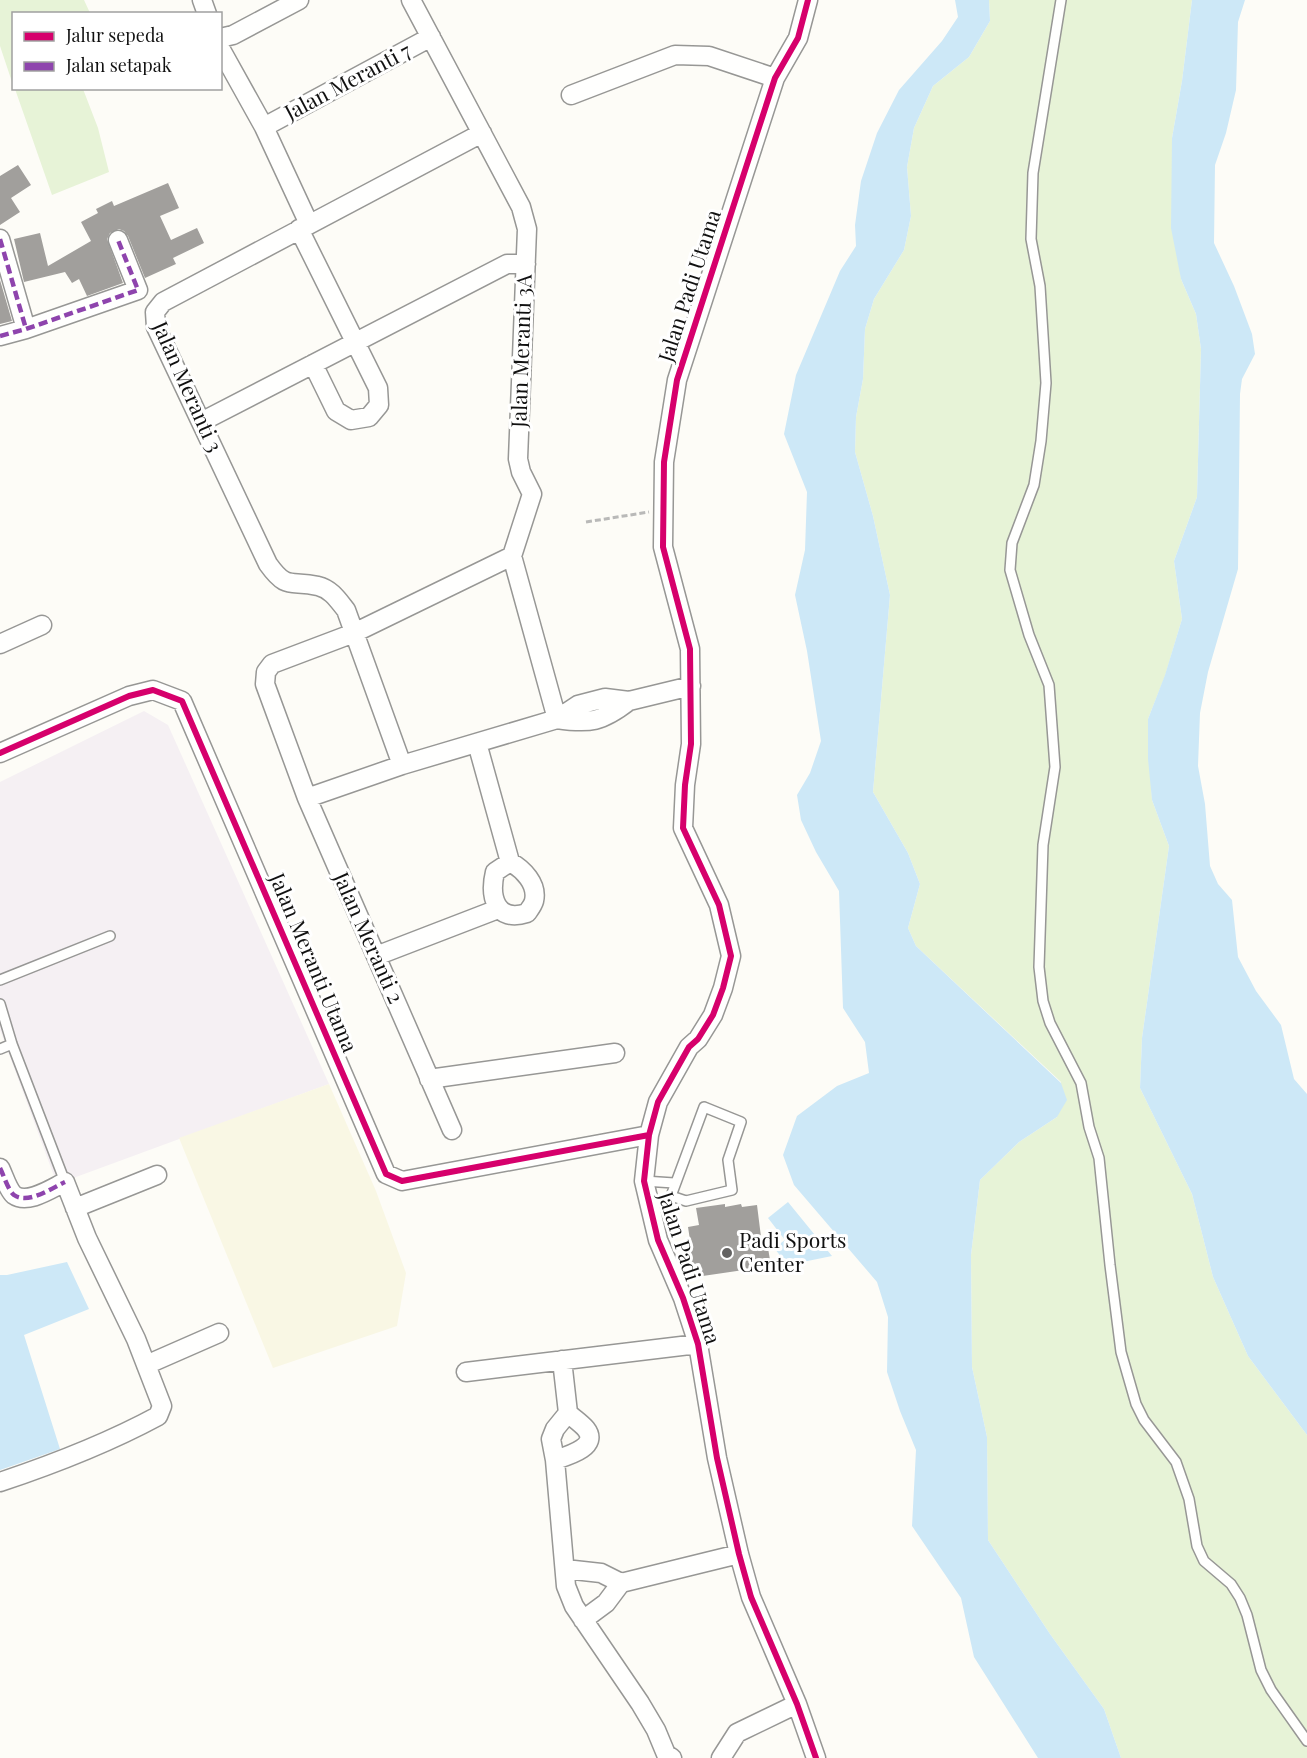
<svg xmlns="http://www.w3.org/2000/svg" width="1307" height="1758" viewBox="0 0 1307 1758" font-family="'Playfair Display',serif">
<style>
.industrial{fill:#f5f0f3}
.farmland{fill:#f9f7e4}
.green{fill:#e7f3d7}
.water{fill:#cde8f7}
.building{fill:#a19f9c}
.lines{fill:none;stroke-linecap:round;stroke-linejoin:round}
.service-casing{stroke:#979795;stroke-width:12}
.minor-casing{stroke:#979795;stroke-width:21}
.path{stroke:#b9b9b8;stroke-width:3;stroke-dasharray:6 3;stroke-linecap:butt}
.service{stroke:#fffffe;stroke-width:9}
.minor{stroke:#fffffe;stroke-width:18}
.quiet{stroke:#8e44ad;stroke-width:4.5;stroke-dasharray:9 4.5;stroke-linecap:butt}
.cycleway-casing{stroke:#fff;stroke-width:10}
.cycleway{stroke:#d6006c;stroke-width:6}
.poi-dot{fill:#646362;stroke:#fff;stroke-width:2}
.labels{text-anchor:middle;stroke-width:6;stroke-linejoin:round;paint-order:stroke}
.street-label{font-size:21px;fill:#111;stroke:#fff}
.poi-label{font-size:21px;fill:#111;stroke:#fff;text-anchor:start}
</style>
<rect width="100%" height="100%" fill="#fdfcf7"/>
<path class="industrial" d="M144 711 168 725 329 1084 57 1184 0 1030V782Z"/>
<path class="farmland" d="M329 1084 376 1191 406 1273 397 1326 273 1368 179 1138Z"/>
<path class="green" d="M0 0H84L90 13 14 14 13 85 0 46Z
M989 0H1192L1182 81 1172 138 1181 279 1196 314 1201 349 1197 497 1174 561 1182 619 1165 676 1148 719 1152 800 1169 846 1142 1038 1140 1088 1192 1194 1213 1277 1248 1356 1307 1435V1758H1121L1104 1709 1050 1634 988 1540 987 1437 972 1367 971 1255 980 1180 1019 1142 1057 1117 1061 1082 916 946 908 928 920 884 908 853 873 792 890 595 873 516 855 452 856 417 863 379 865 329 874 299 904 250 911 216 907 167 914 128 933 86 969 57 990 21Z
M15 89H83L98 128 109 172 52 195Z"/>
<path class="water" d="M955 0H989L990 21 969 57 933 86 914 128 907 167 911 216 904 250 874 299 865 329 863 379 856 417 855 452 873 516 890 595 873 792 908 853 920 884 908 928 916 946 1061 1083 1067 1100 1057 1117 1019 1142 980 1180 971 1255 972 1367 987 1437 988 1540 1050 1634 1104 1709 1121 1758H1038L974 1657 961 1598 912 1526 916 1450 900 1411 887 1372 888 1317 877 1282 794 1185 783 1155 797 1116 837 1086 869 1073 865 1042 843 1008 839 891 816 852 801 820 797 795 810 773 821 741 807 651 795 595 805 550 807 492 784 434 796 375 840 271 856 246 855 225 861 181 877 133 899 90 942 41 958 17Z
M1192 0H1245L1238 22 1236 90 1226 133 1215 165 1214 243 1234 286 1252 334 1255 354 1242 379 1240 394 1238 569 1208 672 1200 713 1198 766 1205 804 1210 866 1218 884 1232 900 1238 957 1256 991 1281 1025 1294 1079 1307 1094V1435L1248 1356 1213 1277 1192 1194 1140 1088 1142 1038 1169 846 1152 800 1148 759V719L1165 675 1182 619 1174 561 1197 497 1201 349 1196 314 1181 279 1171 228 1172 138 1182 81Z
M788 1202 832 1256 788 1265 774 1248 785 1240 768 1218Z
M67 1262 89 1309 24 1335 60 1449 0 1470V1275H7Z"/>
<path class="building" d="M18 165 31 185 11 198 20 212 0 225V176Z
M168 183 179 208 160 216 171 240 197 228 204 243 173 258 176 264 145 278 128 236 124 231 119 229 110 233 107 239 123 283 87 296 79 279 72 283 65 272 24 282 14 239 40 233 48 266 91 241 81 222 98 213 96 209 112 201 114 206Z
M0 280 12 321 0 324Z
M725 1204V1207L741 1204 742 1207 757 1205 761 1237 766 1236 771 1266 689 1278 684 1241 690 1240 688 1227 699 1225 696 1208Z"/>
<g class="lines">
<defs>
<path id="service" d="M1061 0 1033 173 1031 239 1040 286 1046 383 1041 441 1034 485 1012 543 1010 570 1029 635 1049 685 1055 767 1043 845 1039 967 1043 1001 1050 1023 1081 1083 1089 1127 1099 1158 1110 1265 1121 1352 1136 1404 1144 1420 1176 1462 1189 1499 1197 1546 1204 1561 1231 1584 1240 1598 1247 1615 1261 1670 1271 1690 1307 1741
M0 980 110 936
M0 1004 12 1044 65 1182
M0 1049 12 1044
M704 1107 741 1122 728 1160 732 1190 686 1201 671 1196Z
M644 1181 674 1183"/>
<path id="minor" d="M202 0 207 14
M411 0 521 207 527 229 518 459 521 472 532 494 512 556 557 719
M808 0 798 38 775 78 677 380 664 462 663 547 690 649 691 744 685 785 683 828 719 905 731 956 723 988 713 1015 698 1039 689 1047 658 1102 649 1135 644 1181 658 1240 683 1298 698 1344 717 1458 739 1554 751 1597 797 1704 816 1758
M220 38 233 35 299 0
M220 48 264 127 309 224
M571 95 675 55 709 56 775 78
M264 127 431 37
M299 229 378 388 379 405 369 417 351 420 336 411 313 364
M0 239 26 329
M0 336 26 329 138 290 118 240
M201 422 507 264H526
M0 644 42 625
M557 719C590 724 602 722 629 701
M477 743 510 862
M0 753 129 696 153 690 182 701 386 1174 402 1181 649 1135
M402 765 346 610C338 600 331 589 318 586 291 579 288 592 268 564L156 327 155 312 163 302 482 133
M307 798 402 765 557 719 578 705 605 698 629 701 691 686
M510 862C523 869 538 884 534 901 533 905 529 910 527 913 496 923 489 897 495 872Z
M376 956 498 909
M429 1079 615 1053
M452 1130 307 798 265 684 266 672 272 664 354 633 512 556
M0 1168C4 1176 8 1190 14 1195 28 1205 52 1188 65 1182L87 1238 136 1339 162 1406 158 1416C108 1443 54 1464 0 1482
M75 1208 157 1175
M562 1360 568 1413 555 1429 551 1439 555 1460 566 1586 574 1606 640 1703 656 1730 666 1754 672 1758
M146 1365 219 1333
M466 1372 698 1344
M555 1460C567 1456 600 1447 586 1429 581 1423 573 1418 568 1413
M565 1569 601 1573 621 1583 606 1603 583 1620
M621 1583 739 1554
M721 1758 737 1733 797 1704"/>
</defs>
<use href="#service" class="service-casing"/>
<use href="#minor" class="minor-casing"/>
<path class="path" d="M586 522 649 512"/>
<use href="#service" class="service"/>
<use href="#minor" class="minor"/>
<path class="quiet" d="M0 239 26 329
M0 336 26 329 138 290 118 240
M0 1168C4 1176 8 1190 14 1195 28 1205 52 1188 65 1182"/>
<defs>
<path id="cycleway" d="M808 0 798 38 775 78 677 380 664 462 663 547 690 649 691 744 685 785 683 828 719 905 731 956 723 988 713 1015 698 1039 689 1047 658 1102 649 1135 644 1181 658 1240 683 1298 698 1344 717 1458 739 1554 751 1597 797 1704 816 1758
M0 753 129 696 153 690 182 701 386 1174 402 1181 649 1135"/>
</defs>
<use href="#cycleway" class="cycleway-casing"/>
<use href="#cycleway" class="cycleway"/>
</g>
<circle class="poi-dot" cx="727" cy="1253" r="6"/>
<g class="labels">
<g class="street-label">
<text transform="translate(348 82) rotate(-28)" y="7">Jalan Meranti 7</text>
<text transform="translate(690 286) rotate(-72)" y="7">Jalan Padi Utama</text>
<text transform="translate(522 351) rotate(-88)" y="7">Jalan Meranti 3A</text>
<text transform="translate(187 387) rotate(66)" y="7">Jalan Meranti 3</text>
<text transform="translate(368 938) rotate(66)" y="7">Jalan Meranti 2</text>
<text transform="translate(313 963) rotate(67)" y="7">Jalan Meranti Utama</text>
<text transform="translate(689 1268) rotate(72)" y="7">Jalan Padi Utama</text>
</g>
<g class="poi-label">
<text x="739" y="1248">Padi Sports<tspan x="739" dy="24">Center</tspan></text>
</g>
</g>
<rect x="12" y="12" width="210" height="78" fill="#ffffff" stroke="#a0a0a0" stroke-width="1.5"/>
<rect x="24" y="32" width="30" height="9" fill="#d6006c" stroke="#a0a0a0" stroke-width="1.5"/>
<text x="66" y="42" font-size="18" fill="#111111">Jalur sepeda</text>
<rect x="24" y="62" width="30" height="9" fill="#8e44ad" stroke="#a0a0a0" stroke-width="1.5"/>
<text x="66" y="72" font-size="18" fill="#111111">Jalan setapak</text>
</svg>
